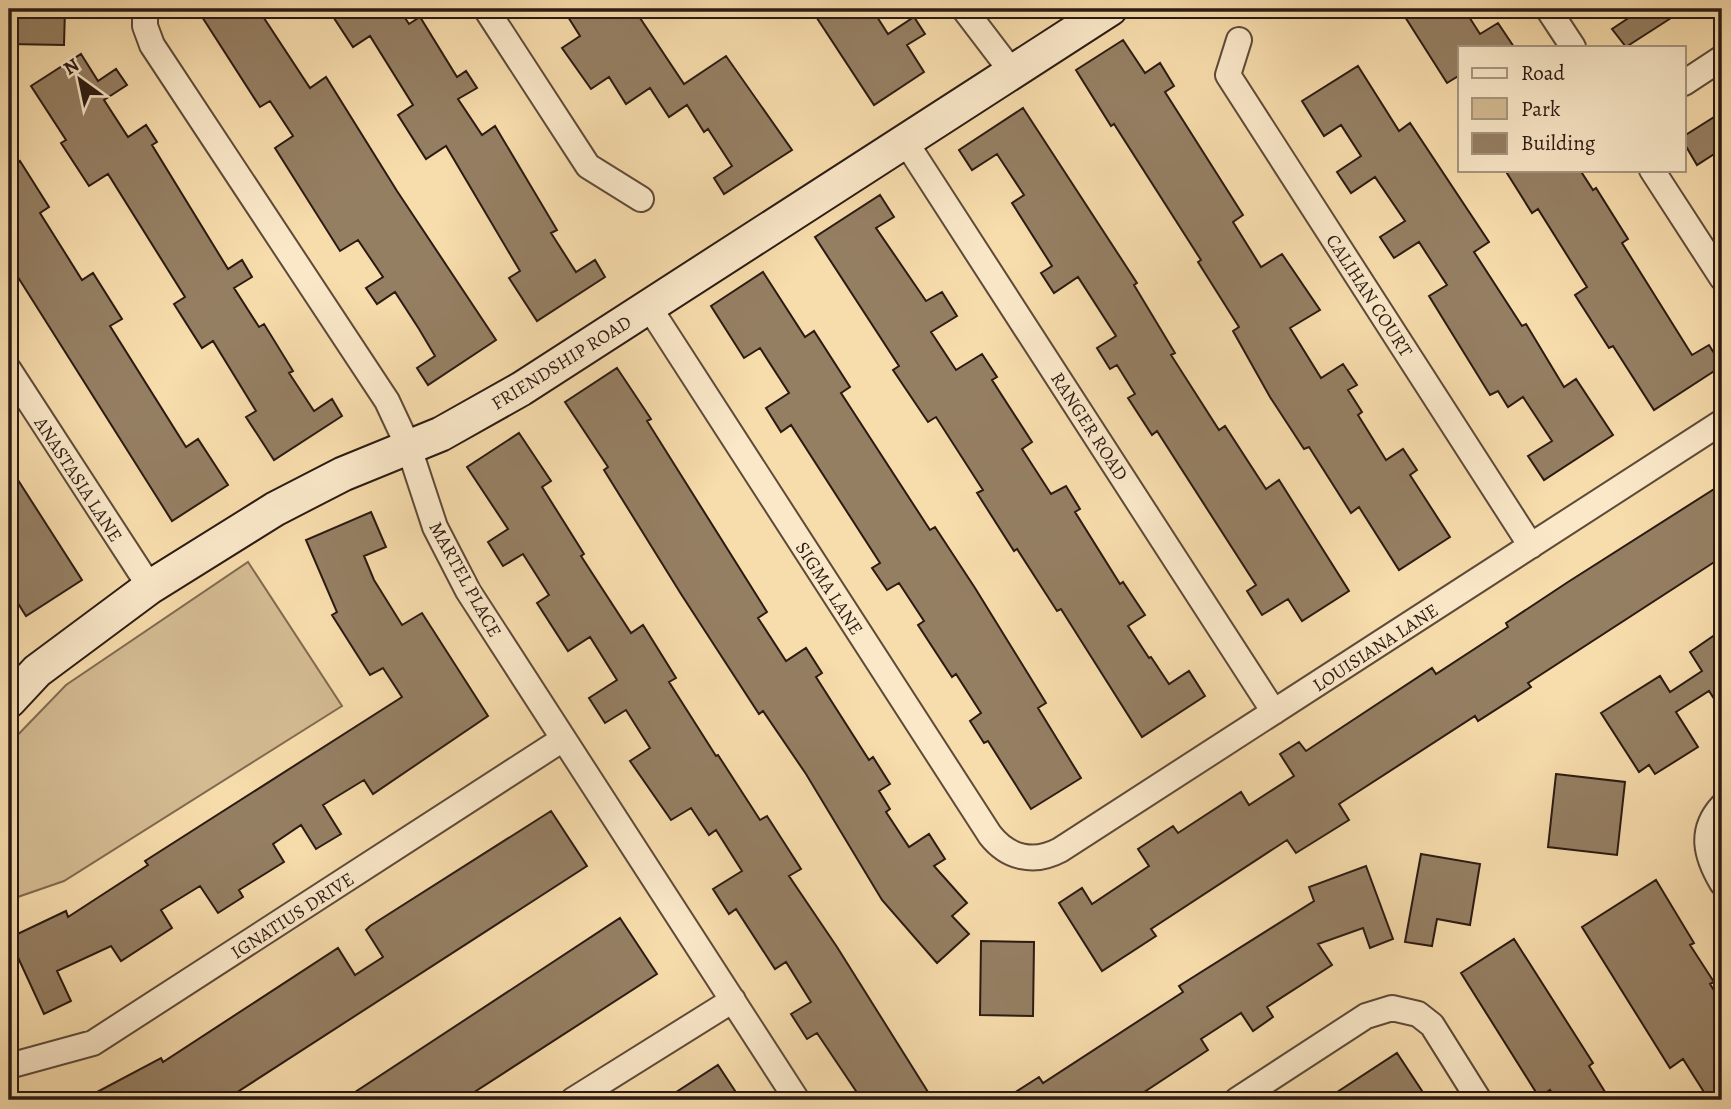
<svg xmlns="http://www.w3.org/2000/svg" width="1731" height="1109" viewBox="0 0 1731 1109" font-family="Alegreya,serif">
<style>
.green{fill:#d4bb92;stroke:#806a52;stroke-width:2}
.building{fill:#957f63;stroke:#2b1a13;stroke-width:2}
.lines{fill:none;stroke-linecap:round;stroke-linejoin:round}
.street-casing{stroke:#5e4a39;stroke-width:28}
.secondary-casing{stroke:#2b1a13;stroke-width:37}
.street{stroke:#fae8c9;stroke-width:24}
.secondary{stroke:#fae8c9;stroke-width:33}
.labels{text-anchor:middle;stroke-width:6;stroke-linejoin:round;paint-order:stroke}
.street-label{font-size:19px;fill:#2b1a13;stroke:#fae8c9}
</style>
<rect width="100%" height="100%" fill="#f7dcac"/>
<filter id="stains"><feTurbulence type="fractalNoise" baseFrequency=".00286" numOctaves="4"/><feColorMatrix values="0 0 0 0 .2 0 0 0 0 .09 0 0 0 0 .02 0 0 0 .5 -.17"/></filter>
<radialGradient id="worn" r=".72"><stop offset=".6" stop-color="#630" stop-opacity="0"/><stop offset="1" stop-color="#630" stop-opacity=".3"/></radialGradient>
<path class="green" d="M248 562 342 706 64 881 9 900V744L66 685Z"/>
<path class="building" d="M9 9H65L64 45 9 44Z
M197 9H258L310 88 326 77 397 191 496 340 428 385 417 368 435 356 419 329 395 292 377 304 366 288 383 277 358 240 340 251 275 148 293 136 270 101 260 107Z
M328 9H399L409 24 420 17 457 77 466 71 477 88 458 99 482 135 495 126 557 230 551 233 576 272 595 260 605 277 537 321 509 278 520 271 446 146 426 159 398 115 413 105 370 36 353 47Z
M563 9H634L684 84 726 56 792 150 724 194 714 178 732 166 708 129 704 132 687 105 669 117 650 88 626 104 609 77 591 89 562 48 580 36Z
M811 9H872L888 34 914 17 925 34 907 45 924 72 874 105Z
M1400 9H1464L1480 34 1498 23 1514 47H1460V75L1447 83Z
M1620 9H1685L1626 47 1612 29 1627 19Z
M1123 40 1145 73 1160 63 1174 86 1165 92 1243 215 1233 222 1261 267 1282 254 1320 310 1290 328 1321 378 1343 364 1357 385 1348 390 1362 412 1358 415 1386 460 1403 449 1417 470 1410 475 1450 537 1399 570 1359 507 1351 513 1309 447 1304 449 1270 397 1233 331 1239 327 1198 262 1201 260 1114 124 1111 126 1076 70Z
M81 54 98 81 116 69 127 85 104 100 128 137 146 125 157 142 152 145 228 269 242 260 252 277 234 288 259 327 264 324 293 371 289 373 314 411 332 399 342 416 274 460 246 417 256 411 213 341 202 348 174 304 185 297 108 174 89 186 61 143 66 140 31 86Z
M1358 66 1399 131 1410 123 1489 242 1474 252 1522 326 1526 324 1564 387 1576 379 1613 435 1544 480 1528 456 1552 441 1523 397 1508 407 1498 391 1490 395 1429 296 1447 285 1419 242 1394 258 1380 237 1405 221 1375 177 1351 193 1337 172 1361 156 1341 125 1324 136 1302 101Z
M1023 108 1137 283 1134 285 1175 353 1171 355 1219 430 1225 426 1266 489 1279 480 1349 591 1302 621 1288 599 1262 615 1247 591 1256 585 1157 431 1152 435 1128 398 1135 394 1117 365 1110 369 1097 348 1116 336 1078 277 1054 293 1041 273 1052 266 1012 203 1024 195 997 154 972 170 959 150Z
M1722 112V149L1697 165 1684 143V136Z
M20 161 49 207 40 213 82 280 93 273 122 319 110 326 186 447 198 439 228 485 172 521 9 263V168Z
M1505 170H1580L1593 190 1596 188 1628 239 1622 243 1692 355 1709 345 1722 366 1654 410 1613 346 1609 348 1575 295 1587 287 1538 209 1532 213Z
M880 195 894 217 876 228 926 301 942 292 957 316 931 332 956 370 982 354 997 377 992 380 1032 442 1022 449 1051 494 1066 486 1080 509 1075 512 1120 584 1123 582 1145 615 1128 626 1149 658 1151 657 1169 684 1189 671 1205 696 1142 737 1061 609 1057 611 1017 549 1014 551 977 493 983 490 936 417 928 422 893 370 899 366 815 237Z
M763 272 805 337 814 331 850 387 841 393 930 530 935 527 975 588 1046 703 1038 708 1081 778 1031 809 988 741 984 743 970 721 981 713 956 674 952 677 918 625 924 621 899 583 887 590 872 568 880 563 791 425 781 432 766 408 789 393 760 348 744 358 711 306Z
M617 368 651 419 647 421 767 612 758 618 786 661 806 648 822 673 816 677 869 760 873 757 890 784 879 791 890 809 886 812 909 847 929 834 945 859 934 866 967 903 952 916 969 934 937 963 882 900 806 774 763 711 759 714 681 594 604 470 608 467 565 402Z
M519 433 551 481 542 487 584 554 581 556 631 633 643 625 676 678 669 682 716 756 718 755 760 820 767 816 801 869 789 876 837 947 933 1100H862L817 1033 807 1039 791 1014 811 1002 786 962 775 969 736 909 729 914 713 889 742 871 716 830 709 835 691 808 671 820 630 761 650 748 626 710 605 723 589 698 617 680 590 637 568 651 537 603 549 595 523 554 503 566 488 542 508 529 467 467Z
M9 466 82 580 26 616 9 589Z
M1722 484V557L1528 683 1531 687 1478 721 1475 716 1339 804 1349 820 1296 853 1287 840 1151 929 1156 936 1102 971 1059 903 1082 888 1092 904 1149 866 1138 849 1173 826 1178 833 1241 792 1249 805 1294 776 1280 754 1299 742 1306 751 1432 668 1436 674 1508 627 1506 623 1568 582Z
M371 512 386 547 364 556 374 580 402 625 422 613 488 716 373 794 364 780 323 805 341 834 316 849 301 825 273 844 284 862 239 890 243 897 218 913 200 886 161 910 172 928 121 961 111 946 57 971 71 1001 44 1014 9 938 66 911 68 917 148 865 145 861 402 697 383 668 370 675 332 615 337 612 306 540Z
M1722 630V711L1709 691 1676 712 1698 747 1655 774 1649 765 1639 772 1601 713 1660 676 1670 692 1702 671 1690 652Z
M1556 774 1625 782 1617 855 1548 847Z
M551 811 587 866 225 1100H82L161 1058 163 1062 338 948 355 975 383 957 366 930 370 926Z
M1421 854 1480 864 1470 925 1437 919 1432 946 1405 942Z
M1366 866 1393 939 1370 948 1363 928 1318 944 1332 965 1267 1007 1273 1017 1253 1031 1241 1013 1201 1039 1208 1050 1132 1100H1003L1039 1077 1043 1083 1183 992 1179 986 1314 901 1309 887Z
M1656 880 1694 943 1690 945 1714 982 1710 984 1722 1003V1100H1709L1683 1059 1670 1068 1582 927Z
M620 918 657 974 462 1100H343Z
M1514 939 1593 1063 1589 1066 1610 1100H1556L1550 1090 1539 1097 1461 973Z
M981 941 1034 942 1033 1016 980 1015Z
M1397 1053 1428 1100H1325Z
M718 1065 741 1100H664Z"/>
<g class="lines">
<defs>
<path id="street" d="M145 9V26L152 45 387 401 409 448 435 527 468 591 797 1100
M486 9 588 166 641 199
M964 9 1012 72
M1548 9 1573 47
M1239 40 1228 75 1531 546
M1684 83 1722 58
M905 141 1274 712
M1652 170 1722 278
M649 307 990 835C1008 858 1034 864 1060 850L1722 422
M9 370 150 587
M1722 806C1699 831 1706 856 1722 883
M9 1066 93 1043 563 739
M573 1100 733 1000
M1237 1100 1366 1016 1392 1008 1418 1014 1432 1025 1479 1100"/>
<path id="secondary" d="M9 701 37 671 150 587 275 509 343 474 441 434 521 389 1110 9"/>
</defs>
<use href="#street" class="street-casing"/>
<use href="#secondary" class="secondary-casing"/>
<use href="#street" class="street"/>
<use href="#secondary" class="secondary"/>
</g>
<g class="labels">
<g class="street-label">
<text transform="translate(1370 295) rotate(57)" y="7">CALIHAN COURT</text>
<text transform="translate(561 362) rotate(-32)" y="7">FRIENDSHIP ROAD</text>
<text transform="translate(1090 426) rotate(57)" y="7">RANGER ROAD</text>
<text transform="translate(79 479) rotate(57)" y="7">ANASTASIA LANE</text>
<text transform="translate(466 579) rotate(61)" y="7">MARTEL PLACE</text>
<text transform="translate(830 588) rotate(57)" y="7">SIGMA LANE</text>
<text transform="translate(1375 647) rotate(-33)" y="7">LOUISIANA LANE</text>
<text transform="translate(292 915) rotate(-33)" y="7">IGNATIUS DRIVE</text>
</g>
</g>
<rect width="1731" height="1109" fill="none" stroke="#f7dcac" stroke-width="35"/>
<rect x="10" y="10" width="1710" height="1088" fill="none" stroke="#2b1a13" stroke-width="3.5"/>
<rect x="18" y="18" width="1696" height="1074" fill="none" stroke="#2b1a13" stroke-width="2"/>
<rect x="1458" y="46" width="228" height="126" fill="#fae8c9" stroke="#a79680" stroke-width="2"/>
<rect x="1472" y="68" width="35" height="10" fill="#fae8c9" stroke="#a79680" stroke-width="2"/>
<text x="1521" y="80" font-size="21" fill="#2b1a13">Road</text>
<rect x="1472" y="98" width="35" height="21" fill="#d4bb92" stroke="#a79680" stroke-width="2"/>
<text x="1521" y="116" font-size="21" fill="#2b1a13">Park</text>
<rect x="1472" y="133" width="35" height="21" fill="#957f63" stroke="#a79680" stroke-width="2"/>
<text x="1521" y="150" font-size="21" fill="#2b1a13">Building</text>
<g transform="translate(80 80) rotate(327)" stroke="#fae8c9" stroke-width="5" paint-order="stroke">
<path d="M0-5L12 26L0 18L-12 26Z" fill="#2b1a13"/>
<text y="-10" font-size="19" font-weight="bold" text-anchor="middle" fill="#2b1a13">N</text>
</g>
<rect width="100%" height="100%" filter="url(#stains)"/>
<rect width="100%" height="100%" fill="url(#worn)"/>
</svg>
